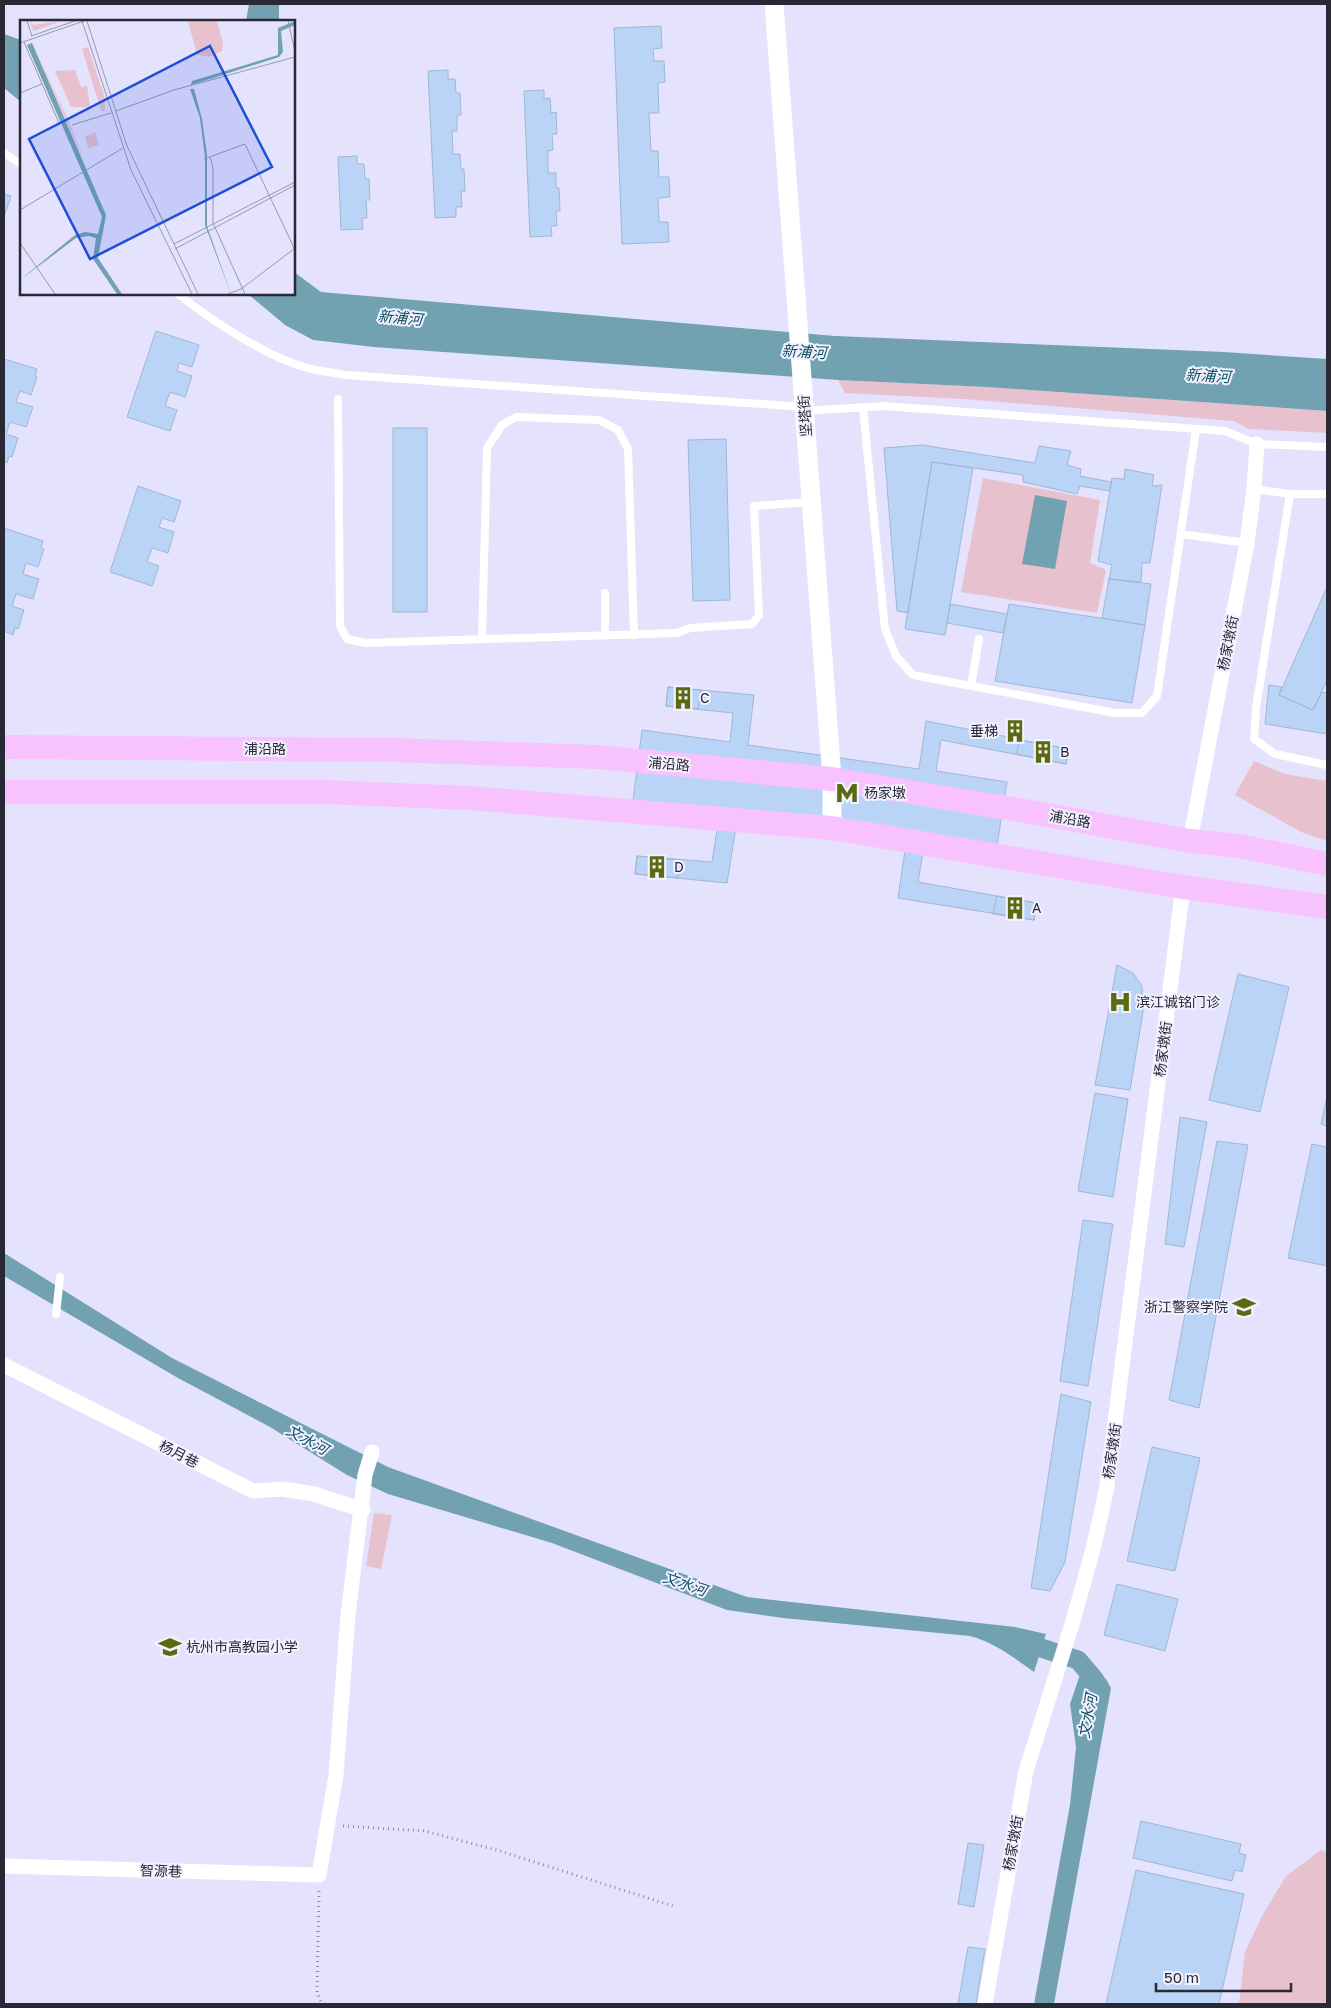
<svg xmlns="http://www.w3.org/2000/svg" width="1331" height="2008" viewBox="0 0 1331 2008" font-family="'Golos Text','Noto Sans SC',sans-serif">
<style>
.green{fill:#e8c1ce}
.water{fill:#72a2b2}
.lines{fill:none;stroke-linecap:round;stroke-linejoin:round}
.canal{stroke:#72a2b2;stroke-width:19}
.building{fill:#b9d4f6;stroke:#a1b7d2}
.path{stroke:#8d8ba0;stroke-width:3;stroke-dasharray:1 4;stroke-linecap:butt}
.service{stroke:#fff;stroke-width:8}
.minor{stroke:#fff;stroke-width:15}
.tertiary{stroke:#fff;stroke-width:19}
.primary{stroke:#f8c2fe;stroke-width:24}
.labels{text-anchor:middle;stroke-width:4;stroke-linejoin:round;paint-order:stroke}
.street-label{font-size:14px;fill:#292835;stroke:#f2f1ff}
.poi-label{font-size:14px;fill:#292835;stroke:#f2f1ff;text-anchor:start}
.water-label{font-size:15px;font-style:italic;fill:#0a4f61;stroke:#f2f1ff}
.inset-road{fill:none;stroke:#9998ad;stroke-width:1}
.view{fill:#1d4ed8;fill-opacity:0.15;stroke:#1d4ed8;stroke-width:2.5}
.inset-edge{fill:none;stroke:#292835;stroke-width:2.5}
</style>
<rect width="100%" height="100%" fill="#e4e2fd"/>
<path class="green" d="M838 380 987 387 1327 411V433L1249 429 1234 421 964 399 845 393Z
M983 478 1100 500 1090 563 1106 570 1097 613 961 592Z
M1254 761 1285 774 1327 781V841L1301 832 1235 795Z
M374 1513 392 1515 381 1569 366 1566Z
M1321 1850 1327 1852V2004H1239L1245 1952 1262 1916 1286 1876Z"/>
<path class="water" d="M249 4H279V21H246Z
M4 34 21 40V102L4 88Z
M294 272 321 292 835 336 1224 352 1327 359V411L987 387 838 380 374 347 313 340 285 325 248 294H294Z
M1035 495 1067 501 1055 569 1022 564Z
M4 1253 172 1358 388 1467 747 1597 1015 1627 1046 1634 1034 1672C1013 1657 995 1643 970 1636L783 1618 727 1610 552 1543 388 1494 347 1475 270 1427 178 1378 4 1276Z
M1084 1663 1106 1679 1111 1688 1054 2004H1034L1070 1805 1076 1747 1070 1704Z"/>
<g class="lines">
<path class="canal" d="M1017 1640 1078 1660 1095 1680 1093 1688"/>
</g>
<path class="building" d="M661 26 662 48 653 49 654 61H664L665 82 658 83 659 113H649L651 151H658L659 177H669L670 197 658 198 659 222H668L669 242 622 244 614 28Z
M448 70V79H455L456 93H460L461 115H457V131H452L453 154H460L461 169H464L465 191H461L462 207H456V217L435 218 428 71Z
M544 90V99L550 98 551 113 556 112 557 134H552L553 150 548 151V173H556V188H559L560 211H556L557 226H551L552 236 530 237 524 91Z
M357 156V164H364L365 179H369L370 200H366L367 218H362L363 229 341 230 338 157Z
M4 194 11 196 4 217Z
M156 331 199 345 192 367 179 363 177 371 192 376 185 397 170 392 165 406 177 410 170 431 127 417Z
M4 359 37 369 35 376 37 377 31 395 20 391 16 402 33 407 26 427 10 422 6 434 18 438 12 457 9 456 7 463 4 462Z
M393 428H427V612H393Z
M726 439 730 600 693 601 688 440Z
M922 445 1035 463 1039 446 1071 451 1067 465 1081 469 1080 476 1111 482 1110 491 1080 486 1077 494 1023 482V475L932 462 908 613 897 611 884 448Z
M932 462 973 468 945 635 905 629Z
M1125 469 1154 475 1152 486 1162 485 1150 563H1142L1141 582 1109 579 1112 565 1098 561 1112 478 1124 479Z
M138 486 181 501 174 522 162 518 159 527 174 532 168 553 152 548 147 562 159 566 152 586 110 572Z
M4 528 43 541 41 548 44 549 38 567 26 563 23 574 39 579 33 599 16 594 12 606 24 610 18 629 15 628 13 635 4 631Z
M1109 579 1151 584 1145 625 1102 618Z
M1327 587V680L1313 710 1279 695Z
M950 604 1007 614 1003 633 947 623Z
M1009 604 1145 625 1132 703 995 681Z
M1269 685 1282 687 1279 695 1313 710 1322 692 1327 693V734L1265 724Z
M668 687 754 695 748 745 919 769 926 721 1008 737 1011 724 1023 727 1020 740 1069 749 1066 764 941 740 936 771 1007 782 996 852 925 840 918 882 1036 903 1034 920 898 898 907 837 738 814 727 883 635 874 637 856 712 862 720 811 633 800 642 730 730 742 733 713 666 706Z
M668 687 701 690 698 709 666 706Z
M1011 724 1023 727 1020 737 1008 734Z
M1020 740 1069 749 1066 764 1016 754Z
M637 856 680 860 678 878 635 874Z
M997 896 1036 903 1034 920 993 914Z
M1117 965 1133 973 1142 986 1143 1012 1130 1090 1095 1085Z
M1238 974 1289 987 1260 1112 1209 1100Z
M1095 1093 1128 1099 1113 1197 1078 1191Z
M1327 1097V1126L1321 1124Z
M1180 1117 1207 1122 1184 1247 1165 1244Z
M1217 1141 1248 1145 1199 1408 1169 1400Z
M1312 1144 1327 1147V1266L1288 1258Z
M1083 1220 1113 1224 1088 1386 1060 1381Z
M1061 1394 1091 1402 1065 1562 1050 1591 1031 1588Z
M1152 1447 1200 1458 1175 1571 1127 1561Z
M1117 1584 1178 1599 1165 1651 1104 1635Z
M1141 1821 1241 1844 1239 1853 1246 1855 1242 1872 1235 1870 1232 1881 1133 1858Z
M968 1843 984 1845 974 1907 958 1904Z
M1136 1870 1244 1894 1219 2004H1106Z
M968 1947 985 1949 976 2004H958Z"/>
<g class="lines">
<path class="path" d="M343 1826 425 1831 500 1851 673 1906
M319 1891 317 1993 322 2004"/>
<path class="service" d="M4 153 21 164
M178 294C208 318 264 355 301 366 315 371 331 372 346 375L804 407
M338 399 340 626 347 639 366 643 677 633 690 628 752 624 759 615 754 506 811 502
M863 408 885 629 896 656 913 675 1115 713H1142L1157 696 1196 429
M805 411 884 406 1225 431 1257 444 1327 447
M1254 489 1290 494H1327
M1290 494 1256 708 1254 739 1275 754 1327 765
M1181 534 1247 543
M605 636V593
M482 639 487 448 502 425 516 417 599 420 618 430 628 449 634 635
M971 686 979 639
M56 1314 60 1277"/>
<path class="minor" d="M1190 841 1247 543 1254 489 1257 444
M4 1365 253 1491 282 1489 314 1494 363 1510
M4 1866 319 1875 336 1775 348 1615 365 1475 372 1452
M985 2004 1026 1771 1073 1621 1093 1549 1106 1492 1183 887"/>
<path class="tertiary" d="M774 4 832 779V828"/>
<path class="primary" d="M4 747 393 750 598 757 832 779 1019 810 1190 841 1239 846 1327 864
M4 792H323L470 798 832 828 1183 887 1327 907"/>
</g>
<defs>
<symbol id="building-bare" viewBox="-9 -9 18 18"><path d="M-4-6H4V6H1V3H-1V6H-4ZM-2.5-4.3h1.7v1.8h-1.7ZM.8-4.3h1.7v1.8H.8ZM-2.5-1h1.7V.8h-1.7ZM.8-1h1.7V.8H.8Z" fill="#5b6911" stroke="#f2f1ff" stroke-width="2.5" paint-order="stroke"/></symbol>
<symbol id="metro-bare" viewBox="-9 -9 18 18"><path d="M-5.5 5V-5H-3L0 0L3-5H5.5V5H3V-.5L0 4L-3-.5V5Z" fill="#5b6911" stroke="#f2f1ff" stroke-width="2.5" paint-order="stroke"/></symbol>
<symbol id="hospital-bare" viewBox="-9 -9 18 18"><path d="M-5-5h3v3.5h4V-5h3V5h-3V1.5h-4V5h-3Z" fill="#5b6911" stroke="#f2f1ff" stroke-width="2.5" paint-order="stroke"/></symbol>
<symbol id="university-bare" viewBox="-9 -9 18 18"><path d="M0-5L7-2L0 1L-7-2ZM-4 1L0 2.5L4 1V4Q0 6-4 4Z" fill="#5b6911" stroke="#f2f1ff" stroke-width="2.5" paint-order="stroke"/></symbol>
<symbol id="school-bare" viewBox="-9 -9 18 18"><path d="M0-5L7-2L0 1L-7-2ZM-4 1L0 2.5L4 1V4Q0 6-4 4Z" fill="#5b6911" stroke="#f2f1ff" stroke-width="2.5" paint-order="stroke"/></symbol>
</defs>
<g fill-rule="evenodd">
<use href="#building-bare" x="667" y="682" width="32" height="32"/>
<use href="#building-bare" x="999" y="715" width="32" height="32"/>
<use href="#building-bare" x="1027" y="736" width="32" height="32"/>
<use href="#metro-bare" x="831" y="777" width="32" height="32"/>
<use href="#building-bare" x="641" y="851" width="32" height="32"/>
<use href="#building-bare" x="999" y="892" width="32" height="32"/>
<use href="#hospital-bare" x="1104" y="986" width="32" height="32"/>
<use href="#university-bare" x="1228" y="1291" width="32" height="32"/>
<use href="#school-bare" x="154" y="1631" width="32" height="32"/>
</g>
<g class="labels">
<g class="street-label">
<text transform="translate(805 416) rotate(-94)" y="5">坚塔街</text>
<text transform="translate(1228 643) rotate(-79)" y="5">杨家墩街</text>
<text x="265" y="754">浦沿路</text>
<text transform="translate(669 764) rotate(5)" y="5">浦沿路</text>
<text transform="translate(1070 819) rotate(10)" y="5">浦沿路</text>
<text transform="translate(1163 1049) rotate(-83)" y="5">杨家墩街</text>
<text transform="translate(1112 1451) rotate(-82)" y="5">杨家墩街</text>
<text transform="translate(179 1454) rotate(27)" y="5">杨月巷</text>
<text transform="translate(1013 1843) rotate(-80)" y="5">杨家墩街</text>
<text transform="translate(161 1871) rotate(2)" y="5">智源巷</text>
</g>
<g class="poi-label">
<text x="700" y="703">C</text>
<text x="998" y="736" text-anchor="end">垂梯</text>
<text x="1060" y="757">B</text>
<text x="864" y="798">杨家墩</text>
<text x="674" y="872">D</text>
<text x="1032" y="913">A</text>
<text x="1136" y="1007">滨江诚铭门诊</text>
<text x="1228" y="1312" text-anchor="end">浙江警察学院</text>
<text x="186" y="1652">杭州市高教园小学</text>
</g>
<g class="water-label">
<text transform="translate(400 318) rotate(5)" y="5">新浦河</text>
<text transform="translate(804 352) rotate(3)" y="5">新浦河</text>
<text transform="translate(1208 376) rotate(3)" y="5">新浦河</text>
<text transform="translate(307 1440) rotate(29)" y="5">文水河</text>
<text transform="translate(685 1584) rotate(19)" y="5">文水河</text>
<text transform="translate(1088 1716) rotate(-80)" y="5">文水河</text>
</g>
</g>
<g transform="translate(20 20)">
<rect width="275" height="275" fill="#e4e2fd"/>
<path d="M9 1 13 5 41 1 14 11ZM168 1H197L203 23 202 31 189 37 177 35ZM12 23 50 104 66 146 25 52ZM68 27 85 78V91H81L62 29ZM55 50 61 67 67 66 70 87H51L35 51ZM75 112 79 125 68 128 65 117Z" fill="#e8c1ce"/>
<path d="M275 1V5L261 11 263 32 259 37 171 65 172 61 258 35V8ZM12 23 86 195 78 238 102 274H97L73 239 76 218 69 216 56 218 0 260 55 215 65 212 78 214 82 197 7 25ZM170 69H174L182 99 187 135V206L211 274 185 205V137L180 98Z" fill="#72a2b2"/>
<path class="inset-road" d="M7 1 12 16M62 1 111 150 172 274M67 1 107 126 178 274M268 1 275 31M11 16 55 1M4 22 39 103M0 23 64 1M0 73 22 64M96 91 154 70 275 37M52 105 91 93M190 137 193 148V203L225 274M184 139 225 124 275 230M0 190 103 128M0 223 35 274M154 224 275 162M155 229 275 165M208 274 221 269 274 229"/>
<path class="view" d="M190 26 252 147 70 239 9 119Z"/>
<rect width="275" height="275" class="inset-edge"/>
</g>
<rect width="1331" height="2008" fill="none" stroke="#292835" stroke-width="10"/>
<path d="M1156 1983v8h135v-8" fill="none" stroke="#292835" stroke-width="2.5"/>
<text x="1164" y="1983" font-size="15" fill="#292835" stroke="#f2f1ff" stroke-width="4" paint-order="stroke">50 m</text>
</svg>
